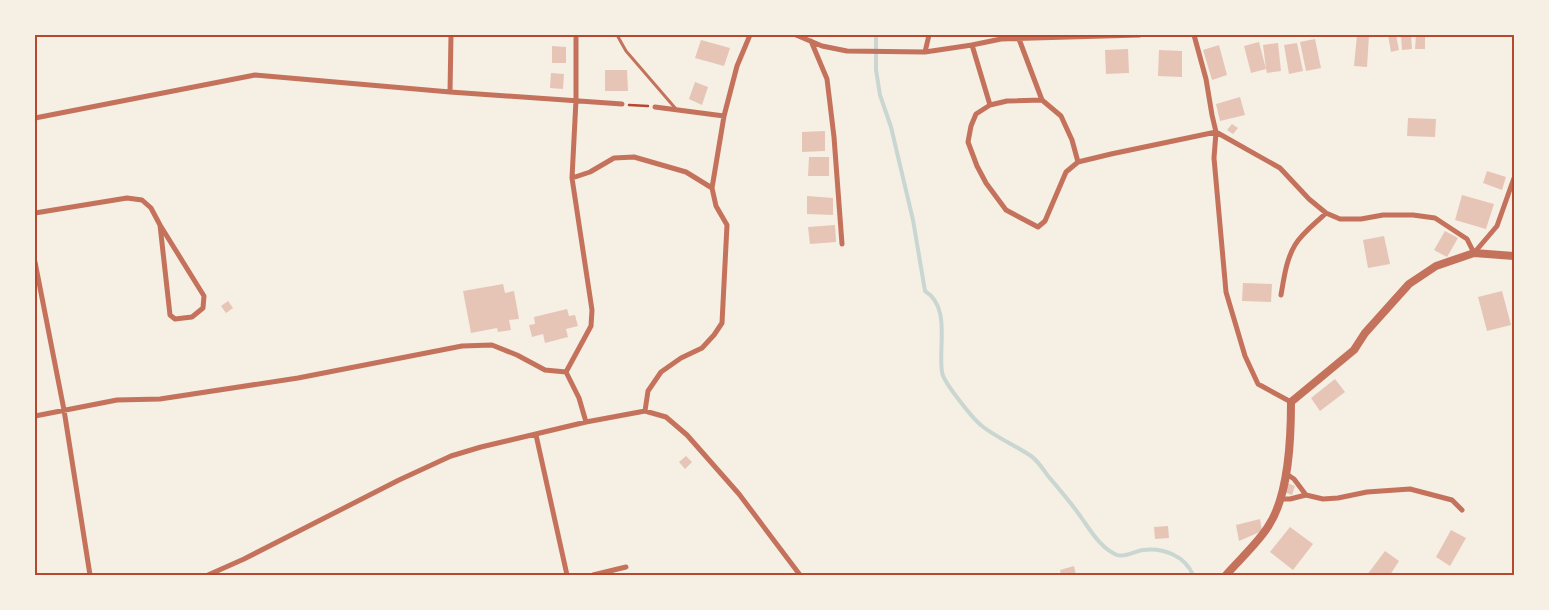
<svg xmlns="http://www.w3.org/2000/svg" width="1549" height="610" viewBox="0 0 1549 610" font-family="Literata,serif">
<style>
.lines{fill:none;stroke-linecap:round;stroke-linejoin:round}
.stream{stroke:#c9d6d2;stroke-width:4}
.building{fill:#e6c5b7}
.path{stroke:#b5482f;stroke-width:2.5}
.service{stroke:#c5725c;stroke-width:3}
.minor{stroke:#c5725c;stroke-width:5}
.tertiary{stroke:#c5725c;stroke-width:8}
.neatline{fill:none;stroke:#b5482f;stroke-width:2}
</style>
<rect width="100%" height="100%" fill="#f6efe4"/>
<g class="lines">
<path class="stream" d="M876 35V70L880 95 891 127 913 220 925 291C951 307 938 346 942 372 943 382 974 420 982 426 997 438 1015 445 1031 456 1038 461 1043 469 1048 476 1060 490 1073 505 1083 520 1092 533 1102 549 1117 555 1125 558 1135 551 1143 550 1163 547 1185 556 1193 575"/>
</g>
<path class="building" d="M1357 35H1369L1367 67 1354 66Z
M1388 35H1396L1399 50 1391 52Z
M1401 35H1411L1412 49 1402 50Z
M1416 35H1425V49H1415Z
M1315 39 1321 68 1306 71 1300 42Z
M701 40 730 48 724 66 695 58Z
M1259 42 1266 69 1263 45 1278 43 1281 71 1267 73 1266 69 1251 73 1244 46Z
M1297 43 1303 71 1289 74 1284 45Z
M1219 45 1227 75 1212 80 1203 50Z
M552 46 566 47V63H552Z
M1128 49 1129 73 1106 74 1105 50Z
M1159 50 1182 51V77L1158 76Z
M605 70H627L628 91H605Z
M551 73 564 74 563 89 550 88Z
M695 82 708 87 702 105 689 99Z
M1240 97 1245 115 1220 121 1216 104Z
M1408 118 1436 119 1435 137 1407 136Z
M1232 124 1238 128 1233 134 1227 130Z
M825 131V151L802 152V132Z
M809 157H829V176H808Z
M1487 171 1506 177 1502 190 1483 183Z
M1462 195 1494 204 1486 229 1455 220Z
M807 196 833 198V215L807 214Z
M835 225 836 242 810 244 808 227Z
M1445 231 1458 238 1447 257 1434 250Z
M1384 236 1390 264 1368 268 1363 240Z
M1243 283 1272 284 1271 302 1242 301Z
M503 284 505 293 514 291 519 319 509 320 511 330 498 332 497 328 471 333 463 291Z
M1502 291 1511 325 1487 331 1478 297Z
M228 301 233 308 226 313 221 306Z
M567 309 569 316 575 315 578 326 566 329 568 337 545 343 543 334 532 337 529 325 535 324 534 317Z
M1335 379 1345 392 1320 411 1311 398Z
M686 456 692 462 685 469 679 462Z
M1287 483 1295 486 1292 495 1284 492Z
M1260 519 1262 531 1239 541 1236 525Z
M1168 526 1169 538 1155 539 1154 527Z
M1290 527 1313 544 1293 570 1270 552Z
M1451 530 1466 538 1450 566 1436 557Z
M1385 551 1399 561 1390 575H1367Z
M1074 566 1076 575H1061L1060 570Z"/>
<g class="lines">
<path class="path" d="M629 105 648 106"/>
<path class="service" d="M617 35 626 51 676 109"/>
<path class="minor" d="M796 35 822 46 847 51 925 52 972 45 1001 39 1140 35
M1194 35 1206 79 1212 115 1216 132 1214 158 1226 292 1245 356 1258 384 1291 402
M1019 39 1042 100
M811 41 827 79 834 137 842 244
M972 45 990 105
M925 52 929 35
M450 92 451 35
M655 107 724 116
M35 118 255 75 450 92 622 104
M1216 132 1280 168 1309 199 1326 213 1340 219H1361L1383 215H1413L1435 218 1467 239 1474 253 1497 226 1514 178
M1078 162 1072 140 1061 116 1042 100 1007 101 990 105 976 114 971 126 968 142 977 166 986 183 1006 210 1038 227 1045 221 1066 172 1078 162 1111 154 1216 132
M572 178 590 172 614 158 634 157 686 172 712 188
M35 213 127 198 142 200 151 208 160 225 170 315 175 319 192 317 203 308 204 296 160 225
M35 262 64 410 90 575
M1281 295C1284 278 1286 260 1295 245 1303 232 1316 223 1326 213
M566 372 591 326 592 310 572 178 576 100V35
M566 372 579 398 586 422
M645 411 648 391 661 372 681 358 702 348 714 335 722 323 727 225 716 206 712 188 724 116 737 66 750 35
M35 416 117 400 160 399 298 378 462 346 492 345 517 355 545 370 566 372
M536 435 567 575
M1285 473 1294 479 1306 495
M1281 499H1290L1306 495 1323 499 1338 498 1367 492 1410 489 1452 500 1462 510
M208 575 244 559 399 480 451 456 481 447 586 422 645 411 666 417 687 435 739 494 800 575
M593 575 626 567"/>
<path class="tertiary" d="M1226 575C1239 560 1260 541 1269 525 1289 494 1291 439 1291 402L1354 350 1365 333 1409 284 1436 266 1474 253 1514 256"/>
</g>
<rect width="1549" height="610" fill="none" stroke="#f6efe4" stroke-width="72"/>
<rect x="36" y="36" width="1477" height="538" class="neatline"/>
</svg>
